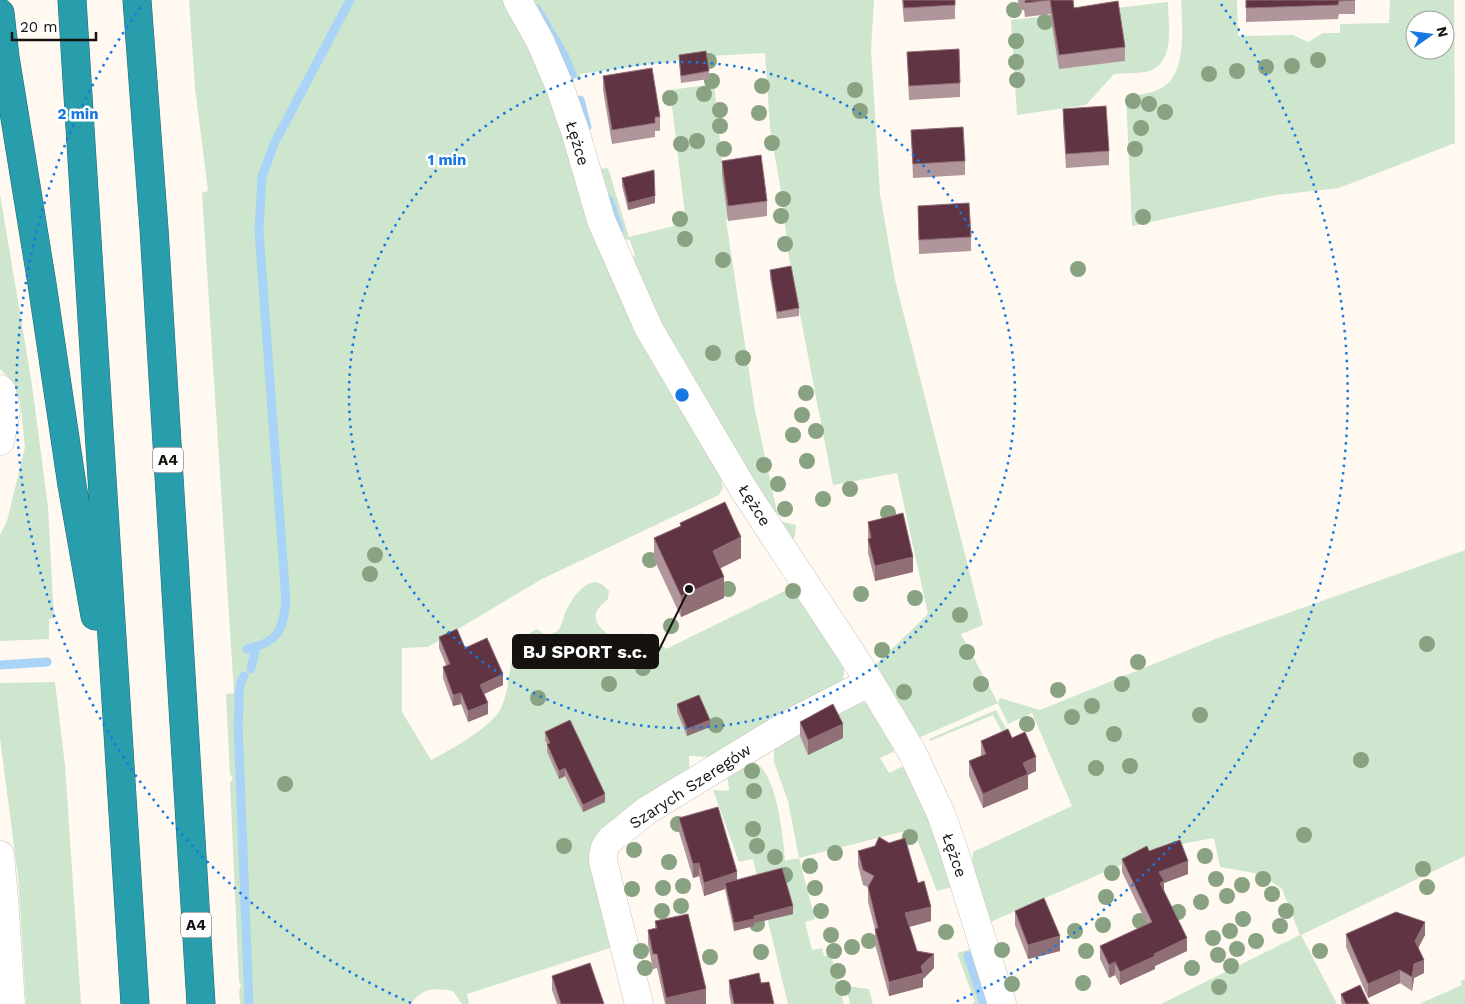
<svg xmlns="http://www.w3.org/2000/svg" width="1465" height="1004" viewBox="0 0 1465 1004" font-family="'Work Sans',sans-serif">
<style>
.green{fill:#cee6cd;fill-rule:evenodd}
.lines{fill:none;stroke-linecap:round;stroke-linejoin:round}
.stream{stroke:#a9d3f7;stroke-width:9}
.minor-casing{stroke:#c9c2b8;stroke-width:29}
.highway-casing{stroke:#216c74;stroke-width:29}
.minor{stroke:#fff;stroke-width:28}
.highway{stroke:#289dab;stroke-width:28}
.tree{fill:#88a282}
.wall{fill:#b0969a}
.shaded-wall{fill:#906f77}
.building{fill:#603443;stroke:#906f77}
.ring{fill:none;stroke:#1778e1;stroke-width:2.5;stroke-dasharray:2.5 5}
.labels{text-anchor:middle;stroke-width:5;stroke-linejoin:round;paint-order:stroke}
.shield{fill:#fff;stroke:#5b5957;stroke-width:1}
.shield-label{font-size:15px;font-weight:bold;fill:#15120f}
.street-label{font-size:16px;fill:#15120f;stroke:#fff}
.centre{fill:#1778e1;stroke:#fff;stroke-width:2.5}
.ring-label{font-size:15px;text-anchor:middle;font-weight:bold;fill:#1778e1;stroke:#fff;stroke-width:5;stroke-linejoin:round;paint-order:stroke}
.leader{fill:none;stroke:#15120f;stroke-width:2}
.callout-dot{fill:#15120f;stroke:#fff;stroke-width:2}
.callout{fill:#15120f;stroke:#15120f;stroke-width:2}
.callout-label{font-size:18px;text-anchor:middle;font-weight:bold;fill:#fff}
</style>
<rect width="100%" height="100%" fill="#fff9f1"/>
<path class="green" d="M189 0H509L720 474 723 487 719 495 542 579 428 647 402 648V712L431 760C449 751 487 729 498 713 516 685 501 646 537 629L545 635C550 634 555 634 559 629 563 623 564 613 568 607 577 591 593 570 609 591L608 599C604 603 597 608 596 613 593 623 607 637 617 637 626 637 634 632 644 634 654 636 659 642 666 649L797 585 843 663 844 671 843 683 712 757 689 756 690 778 607 833 616 946 467 994 469 1004H462L453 991C433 988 423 987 411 1004H240L239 992 241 985 239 982 230 783 233 778 230 774 226 694 234 693 202 193 208 191 195 88Z
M524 0H874L871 50 880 194 895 280 983 625 961 634 998 703 1000 698 1040 710 1218 638 1465 550V856L1301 935 1337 1004H1161L1300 935 1282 889 1260 874 1220 867 1214 838 1176 845 1130 861 988 923 971 876 973 852 1072 806 1032 713 1008 724 998 703 914 740 870 670 928 614 897 473 833 485 788 252 782 197 770 128 765 53 711 56 580 74 582 79 571 77 561 72Z
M1181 0H1237L1238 36 1293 35 1308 42 1323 33H1340V24L1389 23 1390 0H1454L1455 143 1339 188 1276 195 1132 226 1126 96C1140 95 1160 93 1170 81 1186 63 1182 23 1181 0ZM1415 20H1445V50H1415Z
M1168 2C1168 24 1176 62 1149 71 1138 74 1124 73 1114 74L1086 105 1017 115 1011 20Z
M714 84 728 219 726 220 755 410 779 521 796 525 795 536 792 542 786 540 626 261 635 256 630 240 617 239 598 169 608 168 629 237 686 223 670 90Z
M0 194 32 385 48 507 54 618 49 619V639L0 641V535L7 521 25 447 20 400 7 376 0 369Z
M55 682 65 765 81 1004H26L18 877 0 738V683Z
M860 701 868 704 895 743 893 752 880 758 889 773 901 767 909 769 956 886 937 891 913 829 799 858 815 919 805 922 812 950 822 948 824 956 831 955 844 1004H788L753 859 739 862 713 790 727 791 729 789 727 775 747 758C751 760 757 763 760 766 778 785 783 836 785 861L799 858 788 801 774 762V742Z
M996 710 1007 730 1002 732 993 715 930 741 929 739Z
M971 949 991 1004H971L975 1002 957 953Z
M1465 979V1004H1419L1462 985 1460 981Z
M846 986 869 989 873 1004H850Z"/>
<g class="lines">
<path class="stream" d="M537 9 565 57 572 75
M580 100 587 127
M609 200 619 230
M247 649C278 642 282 632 286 602L259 231 262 177 274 144 350 0
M0 665 47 662
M251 669 256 647
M244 676C235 692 241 705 238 723L249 1004
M968 956 984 1004"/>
<defs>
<path id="minor" d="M517 0 540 41 559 85 576 134 601 220 649 329 744 490 870 682 912 752 941 814 953 848 1002 1004
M0 389 2 391 6 411 0 441
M0 855 4 898 11 1004
M639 1004 603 861C603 852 604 847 610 840L646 811 761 741 796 720 870 682"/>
<path id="highway" d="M72 0 135 1004
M137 0 154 229 201 1004
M0 13 5 57 42 284 72 485 95 616"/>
</defs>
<use href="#minor" class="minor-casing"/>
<use href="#highway" class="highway-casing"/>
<use href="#minor" class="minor"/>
<use href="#highway" class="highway"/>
</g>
<g class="tree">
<circle cx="1014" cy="10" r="8"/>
<circle cx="1045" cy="22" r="8"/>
<circle cx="1016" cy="41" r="8"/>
<circle cx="1318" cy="60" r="8"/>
<circle cx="709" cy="61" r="8"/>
<circle cx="1016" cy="62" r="8"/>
<circle cx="1292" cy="66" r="8"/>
<circle cx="1266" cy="67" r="8"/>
<circle cx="1237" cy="71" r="8"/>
<circle cx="1209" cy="74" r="8"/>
<circle cx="1017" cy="80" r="8"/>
<circle cx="712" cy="81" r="8"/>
<circle cx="762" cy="86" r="8"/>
<circle cx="855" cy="90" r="8"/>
<circle cx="704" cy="94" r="8"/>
<circle cx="670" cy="98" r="8"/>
<circle cx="1133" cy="101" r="8"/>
<circle cx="1149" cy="104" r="8"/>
<circle cx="720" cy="110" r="8"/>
<circle cx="860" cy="111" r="8"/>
<circle cx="1165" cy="112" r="8"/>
<circle cx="759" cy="113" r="8"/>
<circle cx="720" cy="126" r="8"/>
<circle cx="1141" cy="128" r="8"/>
<circle cx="697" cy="141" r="8"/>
<circle cx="772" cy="143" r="8"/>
<circle cx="681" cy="144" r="8"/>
<circle cx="724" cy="149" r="8"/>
<circle cx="1135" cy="149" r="8"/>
<circle cx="783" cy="199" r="8"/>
<circle cx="781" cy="216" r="8"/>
<circle cx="1143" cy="217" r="8"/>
<circle cx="680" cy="219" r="8"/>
<circle cx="685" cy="239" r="8"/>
<circle cx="785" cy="244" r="8"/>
<circle cx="723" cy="260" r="8"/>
<circle cx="1078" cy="269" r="8"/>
<circle cx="713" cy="353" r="8"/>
<circle cx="743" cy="358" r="8"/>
<circle cx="806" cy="393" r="8"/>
<circle cx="802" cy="415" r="8"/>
<circle cx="816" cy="431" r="8"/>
<circle cx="793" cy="435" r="8"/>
<circle cx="807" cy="461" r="8"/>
<circle cx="764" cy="465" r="8"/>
<circle cx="778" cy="484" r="8"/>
<circle cx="850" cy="489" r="8"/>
<circle cx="823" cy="499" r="8"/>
<circle cx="785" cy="509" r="8"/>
<circle cx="888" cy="513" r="8"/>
<circle cx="375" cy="555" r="8"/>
<circle cx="650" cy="560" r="8"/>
<circle cx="370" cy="574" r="8"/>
<circle cx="728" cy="589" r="8"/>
<circle cx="793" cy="591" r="8"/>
<circle cx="861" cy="594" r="8"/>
<circle cx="915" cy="598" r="8"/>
<circle cx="960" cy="615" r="8"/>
<circle cx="671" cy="626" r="8"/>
<circle cx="1427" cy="644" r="8"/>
<circle cx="882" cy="650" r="8"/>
<circle cx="967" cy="652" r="8"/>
<circle cx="1138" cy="662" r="8"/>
<circle cx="643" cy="668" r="8"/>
<circle cx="609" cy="684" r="8"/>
<circle cx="981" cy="684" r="8"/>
<circle cx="1122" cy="684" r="8"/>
<circle cx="1058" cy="690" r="8"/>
<circle cx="904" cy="692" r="8"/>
<circle cx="538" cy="698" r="8"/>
<circle cx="1092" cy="706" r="8"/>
<circle cx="1200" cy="715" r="8"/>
<circle cx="1072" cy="717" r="8"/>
<circle cx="1027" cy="724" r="8"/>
<circle cx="716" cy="725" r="8"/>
<circle cx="1114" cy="734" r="8"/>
<circle cx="1361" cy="760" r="8"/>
<circle cx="1130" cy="766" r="8"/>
<circle cx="1096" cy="768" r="8"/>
<circle cx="752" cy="771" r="8"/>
<circle cx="285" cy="784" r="8"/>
<circle cx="754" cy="791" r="8"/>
<circle cx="678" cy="824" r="8"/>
<circle cx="753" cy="829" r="8"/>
<circle cx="1304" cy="835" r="8"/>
<circle cx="910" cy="837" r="8"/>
<circle cx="564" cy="846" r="8"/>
<circle cx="757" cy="846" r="8"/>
<circle cx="634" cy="850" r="8"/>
<circle cx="835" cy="853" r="8"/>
<circle cx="1205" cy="856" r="8"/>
<circle cx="775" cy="857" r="8"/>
<circle cx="669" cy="862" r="8"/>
<circle cx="810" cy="866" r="8"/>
<circle cx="1423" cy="869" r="8"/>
<circle cx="1112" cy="873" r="8"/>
<circle cx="785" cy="875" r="8"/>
<circle cx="1216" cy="879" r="8"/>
<circle cx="1263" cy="879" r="8"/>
<circle cx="1242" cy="885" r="8"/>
<circle cx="683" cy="886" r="8"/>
<circle cx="1427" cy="887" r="8"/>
<circle cx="663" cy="888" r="8"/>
<circle cx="815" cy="888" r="8"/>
<circle cx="632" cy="889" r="8"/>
<circle cx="1272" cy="894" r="8"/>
<circle cx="1227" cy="896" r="8"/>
<circle cx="1106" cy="897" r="8"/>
<circle cx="1201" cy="902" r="8"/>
<circle cx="681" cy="906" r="8"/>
<circle cx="662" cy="911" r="8"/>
<circle cx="821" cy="911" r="8"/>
<circle cx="1286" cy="911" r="8"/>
<circle cx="1178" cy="912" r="8"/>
<circle cx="1243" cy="919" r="8"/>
<circle cx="1140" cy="921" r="8"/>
<circle cx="757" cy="924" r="8"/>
<circle cx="1103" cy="925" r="8"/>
<circle cx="1280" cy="926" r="8"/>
<circle cx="1075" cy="931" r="8"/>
<circle cx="1230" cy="931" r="8"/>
<circle cx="946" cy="932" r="8"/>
<circle cx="831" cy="935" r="8"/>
<circle cx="1213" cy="938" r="8"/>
<circle cx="869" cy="941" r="8"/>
<circle cx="1256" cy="941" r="8"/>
<circle cx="852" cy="947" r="8"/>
<circle cx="1237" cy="949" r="8"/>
<circle cx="1002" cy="950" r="8"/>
<circle cx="641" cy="951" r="8"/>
<circle cx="834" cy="951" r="8"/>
<circle cx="1086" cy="951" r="8"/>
<circle cx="1320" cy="951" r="8"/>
<circle cx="761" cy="952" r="8"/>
<circle cx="1218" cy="955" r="8"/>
<circle cx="710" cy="957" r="8"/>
<circle cx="1231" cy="966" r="8"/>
<circle cx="645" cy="968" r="8"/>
<circle cx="1192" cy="968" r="8"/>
<circle cx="838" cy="971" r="8"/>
<circle cx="1083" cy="983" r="8"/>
<circle cx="1012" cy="984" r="8"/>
<circle cx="1219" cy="987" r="8"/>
<circle cx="843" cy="988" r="8"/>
</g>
<path class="wall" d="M902 0H955V19L904 22Z
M1018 0H1073L1074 8 1125 47V61L1059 69 1050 14 1025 17 1024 10H1019Z
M1246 0H1355V14H1339L1338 19 1246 22Z
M907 52 960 83V97L909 100Z
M679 55 709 71V79L681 83 679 62Z
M603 76 660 117V131H655V137L612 144 603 90Z
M1063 109 1109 151V165L1066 168 1063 123Z
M911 130 965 161V175L913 178Z
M722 161 767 201V216L728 221 722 175Z
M622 178 655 203 628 210 622 186Z
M918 206 971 237V251L919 254Z
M770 270 799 308V316L777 319 770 277Z
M868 522 913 572 875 581 868 553Z
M680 523 741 558 720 568 724 598 681 617 654 559V538L680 526Z
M439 637 503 685 484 694 488 714 468 722 461 704 453 706 443 678V667L446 665 439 648Z
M677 704 710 727 687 736 677 712Z
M800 722 843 738 808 755 800 736Z
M545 732 605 802 583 812 565 776 559 779 547 752V744L545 740Z
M1012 738 1036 771 1028 775V789L983 808 969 776V761L981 756V741Z
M679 818 737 880 793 914 754 923V926L734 931 725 889 704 896 699 876 693 878 679 832Z
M858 851 918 883 931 921 909 927 917 951 934 968 923 979V987L889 996 875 944V929L868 902V887L863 885 858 865Z
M1149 851 1188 874 1164 883V890L1187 951 1155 966V969L1120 985 1115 975 1109 978 1100 959V946L1147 924 1122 872V859Z
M1015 911 1060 951 1028 959 1015 925Z
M655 921 706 1004H665L657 968 653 969 648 944V930L655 928Z
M1346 934 1425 935 1418 948 1424 973 1414 978 1412 991 1400 983 1368 998 1346 947Z
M552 976 604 1004H557L552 990Z
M729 980 761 983 774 1004H731L729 993Z
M1341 994 1369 1004H1342L1341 1001Z"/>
<path class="shaded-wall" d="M655 196V203L628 210V203Z
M741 537V558L713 572V551Z
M913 557V572L875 581V566Z
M724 577V598L681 617V596Z
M503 674V685L480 696V685Z
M461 693V704L453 706V695Z
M488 703V714L468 722V711Z
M710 720V727L687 736V729Z
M843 724V738L808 755V740Z
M1036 757V771L1028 775V789L983 808V794L1023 763Z
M565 768V776L559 779V771Z
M605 794V802L583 812V805Z
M1188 861V874L1164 883V894L1160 896 1159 872Z
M699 863V876L693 878V864Z
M737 872V886L725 883V889L704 896V883Z
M793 906V914L754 923V926L734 931V923L754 916Z
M931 907V921L905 928V913Z
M1425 922V935L1415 954V941Z
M1060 936V951L1028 959V945Z
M1187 938V951L1155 966V969L1120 985V972L1154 954Z
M934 954V968L923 979V987L889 996V982L921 966Z
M1424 960V973L1414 978 1412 991V977L1414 964Z
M1115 962V975L1109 978V965Z
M1400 970V983L1368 998V984Z
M706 989V1004H666V998Z"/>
<path class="building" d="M903 0H955V5L904 8Z
M1025 0H1073L1074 8 1118 1 1125 47 1059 55 1050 0 1025 3Z
M1246 0H1355L1339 1 1338 5 1246 8Z
M959 49 960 83 909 86 907 52Z
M706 51 709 71 681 76 679 55Z
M652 68 660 117H655V123L612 130 603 76Z
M1106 106 1109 151 1066 154 1063 109Z
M963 127 965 161 913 164 911 130Z
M761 155 767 201 728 206 722 161Z
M654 170 655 196 628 203 622 178Z
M969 203 971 237 919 240 918 206Z
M791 266 799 308 777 312 770 270Z
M725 502 741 537 713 551 724 577 681 596 654 538 681 526 680 523Z
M903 513 913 557 875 566 868 539 871 538 868 522Z
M457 629 465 648 487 638 503 674 480 685 488 703 468 711 461 693 453 695 443 667 450 664 439 637Z
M699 695 710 720 687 729 677 704Z
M833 704 843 724 808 740 800 722Z
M570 720 605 794 583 805 565 768 559 771 547 744 550 743 545 732Z
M1008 729 1012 738 1025 732 1036 757 1023 763 1028 774 983 794 969 761 986 754 981 741Z
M718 807 737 872 704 883 699 863 693 864 679 818Z
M879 837 889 843 905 838 918 883 924 881 931 907 905 913 917 951 934 954 921 966 923 973 889 982 875 929 878 928 868 887 874 876 863 870 858 851 875 846Z
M1180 840 1188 861 1159 872 1164 881 1160 883 1187 938 1154 954 1155 956 1120 972 1115 962 1109 965 1100 946 1152 922 1122 859 1147 846 1149 851Z
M782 868 793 906 754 916V919L734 923 725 883Z
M1044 898 1060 936 1028 945 1015 911Z
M1396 912 1425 922 1415 941 1424 960 1414 964 1412 977 1400 970 1368 984 1346 934Z
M688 914 706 989 666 998 657 954H653L648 930 657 928 655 921Z
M590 963 604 1004H561L552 976Z
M759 973 761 983 769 982 774 1004H734L729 980Z
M1360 985 1369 1004H1346L1341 994Z"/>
<g class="ring">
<circle cx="682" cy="395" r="333"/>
<path d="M411 1003A666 666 0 0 1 143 4M1221 4A666 666 0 0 1 953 1003"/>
</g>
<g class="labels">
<g class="shield">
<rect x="153" y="447.5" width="30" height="25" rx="4"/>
<rect x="181" y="912.5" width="30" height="25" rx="4"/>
</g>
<g class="shield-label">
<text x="168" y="465">A4</text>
<text x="196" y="930">A4</text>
</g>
<g class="street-label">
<text transform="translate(578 143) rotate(73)" y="6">Łężce</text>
<text transform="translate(755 505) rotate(57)" y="6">Łężce</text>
<text transform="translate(690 786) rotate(-33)" y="6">Szarych Szeregów</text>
<text transform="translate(955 855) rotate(71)" y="6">Łężce</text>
</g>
</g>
<circle cx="682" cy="395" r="8" class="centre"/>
<g class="ring-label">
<text x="78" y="119">2 min</text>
<text x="447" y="165">1 min</text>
</g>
<path class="leader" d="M689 589L658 652"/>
<circle class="callout-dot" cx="689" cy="589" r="5"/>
<rect class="callout" x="513" y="635" width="145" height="33" rx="5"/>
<g class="callout-label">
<text x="585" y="658">BJ SPORT s.c.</text>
</g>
<g transform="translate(1430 35) rotate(76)"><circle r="24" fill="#ffffff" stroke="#a1a09f"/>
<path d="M0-4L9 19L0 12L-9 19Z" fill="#1778e1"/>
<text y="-8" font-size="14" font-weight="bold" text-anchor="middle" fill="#15120f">N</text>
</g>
<path d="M12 32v8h84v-8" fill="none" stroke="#15120f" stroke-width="2.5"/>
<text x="20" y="32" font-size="15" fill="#15120f" stroke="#ffffff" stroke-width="4" paint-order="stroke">20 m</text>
</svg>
